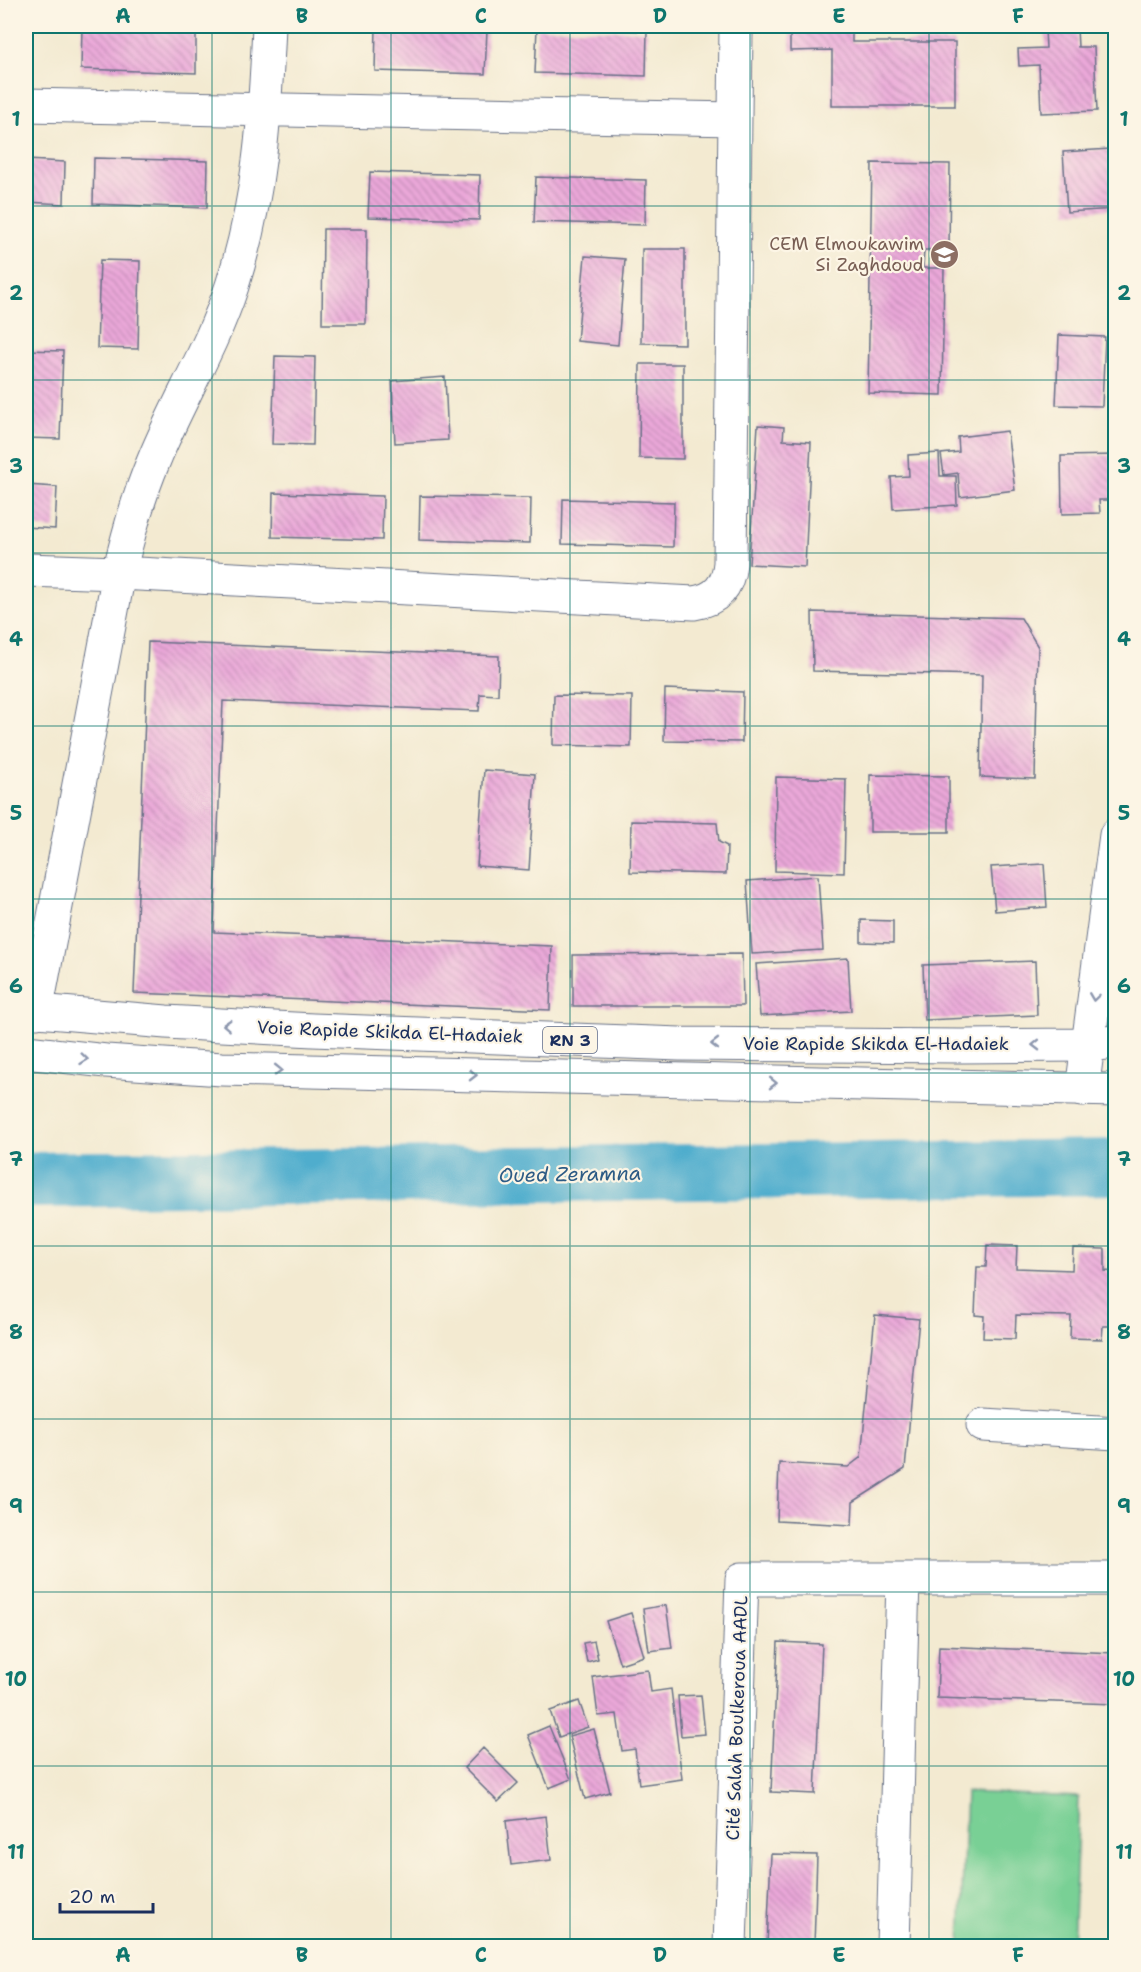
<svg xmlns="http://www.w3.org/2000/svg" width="1141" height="1972" viewBox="0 0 1141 1972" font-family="'Shantell Sans',sans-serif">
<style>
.garden{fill:#79d095;stroke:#4a807a;stroke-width:1.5}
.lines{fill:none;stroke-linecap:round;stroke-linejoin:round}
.river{stroke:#4fadcd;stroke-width:56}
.building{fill:url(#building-back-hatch)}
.minor-casing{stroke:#677086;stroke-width:35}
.highway-casing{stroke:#677086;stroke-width:35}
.minor{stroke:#fff;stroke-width:33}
.highway{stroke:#fff;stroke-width:33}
.oneway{stroke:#8d97ae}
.grid{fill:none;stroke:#0f766e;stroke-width:1.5;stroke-opacity:0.55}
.labels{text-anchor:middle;stroke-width:4.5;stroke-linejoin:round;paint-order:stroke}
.shield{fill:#fcf5e5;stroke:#5e6a86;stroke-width:1.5}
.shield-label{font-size:16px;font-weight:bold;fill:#1b2f5e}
.education-label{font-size:18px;fill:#785e54;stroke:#fcf5e5;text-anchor:end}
.street-label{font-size:18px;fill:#1b2f5e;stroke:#fcf5e5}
.water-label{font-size:20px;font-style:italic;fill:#2d5b85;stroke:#fcf5e5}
.neatline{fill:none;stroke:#0f766e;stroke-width:2}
.grid-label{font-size:20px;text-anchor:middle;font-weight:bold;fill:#0f766e}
</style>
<defs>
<pattern id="building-back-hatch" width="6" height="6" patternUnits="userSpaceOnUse" patternTransform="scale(1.5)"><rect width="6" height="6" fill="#eba8d9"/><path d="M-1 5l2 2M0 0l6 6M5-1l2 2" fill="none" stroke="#be89b3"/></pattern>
</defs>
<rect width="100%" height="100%" fill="#fcf5e5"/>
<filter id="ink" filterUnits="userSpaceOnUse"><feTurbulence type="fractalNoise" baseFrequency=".0167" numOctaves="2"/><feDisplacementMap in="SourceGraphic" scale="12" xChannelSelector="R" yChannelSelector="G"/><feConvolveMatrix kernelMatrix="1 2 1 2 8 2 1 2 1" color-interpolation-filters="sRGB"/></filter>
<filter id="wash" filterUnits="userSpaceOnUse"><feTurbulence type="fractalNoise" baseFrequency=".008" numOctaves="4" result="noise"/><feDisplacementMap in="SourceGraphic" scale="24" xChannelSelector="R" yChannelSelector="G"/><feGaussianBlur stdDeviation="1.35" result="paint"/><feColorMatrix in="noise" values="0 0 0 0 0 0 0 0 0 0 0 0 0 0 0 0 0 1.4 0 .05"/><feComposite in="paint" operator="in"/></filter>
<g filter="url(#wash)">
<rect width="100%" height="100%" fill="#f3ead1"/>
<path class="garden" d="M966 1792 1079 1797 1073 1946H960Z"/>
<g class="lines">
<path class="river" d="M26 1180 1116 1167"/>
</g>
<g id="blocks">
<path class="building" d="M82 26H196V73L81 69Z
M790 26H852V42H955V106H832V50L790 51Z
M376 27 487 30 485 74 375 71Z
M537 28 647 31 646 76 535 73Z
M1077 28 1078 47H1094L1097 111 1041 113 1039 65 1019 66 1018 49 1046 48 1045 30Z
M1110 149 1114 209 1067 212 1063 152Z
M94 158 208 161 207 208 93 204Z
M26 160 65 162 64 204 26 202Z
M872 163 950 164 949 250H924L923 268H944L942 395 868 393Z
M370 172 480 175 479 220 368 217Z
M536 177 646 180 645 225 534 222Z
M323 229H367L366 324H322Z
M642 249H685V344L641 343Z
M585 256 625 259 618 345 577 341Z
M100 260 140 261 138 349 97 348Z
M1059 335 1105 337 1102 406 1056 405Z
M26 350 63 351 60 439 26 438Z
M275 356 315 357 313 445 272 444Z
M640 364H683V459L639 458Z
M445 377 448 440 395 443 392 381Z
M758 425 784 427 783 440 811 442 805 567 749 564Z
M1007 431 1015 490 960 497 958 473 944 475 941 454 959 452 958 437Z
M939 453 940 476H956L957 505 893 509 891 477 909 476 908 455Z
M1116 455V500H1099L1100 513 1062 514 1061 456Z
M26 485 57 487 55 529 26 527Z
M273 493 383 496 382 540 272 537Z
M420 496 531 498 530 543 419 540Z
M563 499 674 502 673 547 562 544Z
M812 612 1021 618 1038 647 1035 779 980 777 982 675 813 671Z
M148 642 499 656 498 695 480 694 479 711 223 701 214 932 552 946 550 1010 134 993Z
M665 689 743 692 742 742 664 741Z
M554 695 632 696 631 747 553 745Z
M484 770 535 774 529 870 477 866Z
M870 775 949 776V832H870Z
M776 777 846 779 844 873 775 871Z
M631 821 717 823 719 842 727 846 726 874 630 872Z
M1044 864 1047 907 995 911 991 867Z
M818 876 823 950 752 954 747 881Z
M861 920 893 921V943L861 942Z
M742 954 743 1006H573V955Z
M848 958 851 1011 760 1016 756 964Z
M1035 961 1037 1015 925 1020 923 965Z
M987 1245 1017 1246 1016 1268 1072 1270 1073 1248 1105 1249V1271L1116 1272 1114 1326H1103L1102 1339 1070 1338 1071 1316 1016 1315 1015 1339 983 1338 984 1316 975 1315 977 1267H986Z
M875 1315 919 1319 905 1469 853 1502 852 1525 777 1521 779 1463 848 1467 861 1457Z
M666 1605 672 1648 649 1651 643 1609Z
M631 1613 644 1656 620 1664 606 1621Z
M594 1641 598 1659 587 1662 583 1643Z
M778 1642 822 1644 815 1794 771 1792Z
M939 1646 1116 1653V1704L937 1698Z
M648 1670 651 1692 671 1689 682 1779 639 1785 635 1749 622 1751 617 1714 598 1716 593 1677Z
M701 1695 705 1734 681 1736 678 1696Z
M579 1701 588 1727 559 1737 550 1711Z
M549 1726 571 1779 549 1788 528 1735Z
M594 1729 610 1792 585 1799 569 1736Z
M483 1748 518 1783 498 1802 464 1768Z
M546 1816 551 1860 511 1865 506 1821Z
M771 1854 817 1855 814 1946H767Z"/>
</g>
</g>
<g filter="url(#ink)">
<use href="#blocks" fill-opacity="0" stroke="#677086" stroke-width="1.5"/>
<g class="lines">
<defs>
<path id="minor" d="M26 105 735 119
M26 570 119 573 694 603C717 599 728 586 730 563L736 26
M36 1012 119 573C128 535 138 497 154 460 178 401 212 347 232 286 260 198 265 117 269 26
M1082 1090 1116 835
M983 1425 1116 1433
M730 1946 742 1579H1116
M893 1946 903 1579"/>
<path id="highway" d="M26 1010 166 1022 313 1030 680 1044 961 1046 1088 1045 1116 1042
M26 1052 106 1061 222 1069 1116 1090"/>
</defs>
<use href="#minor" class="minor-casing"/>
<use href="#highway" class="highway-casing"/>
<use href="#minor" class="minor"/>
<use href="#highway" class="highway"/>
</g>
<defs><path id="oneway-chevron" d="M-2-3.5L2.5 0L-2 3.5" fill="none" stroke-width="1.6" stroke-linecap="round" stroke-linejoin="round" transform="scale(1.5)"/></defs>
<g class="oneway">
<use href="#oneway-chevron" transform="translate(1094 997) rotate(98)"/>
<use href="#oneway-chevron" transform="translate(227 1025) rotate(-177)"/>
<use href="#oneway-chevron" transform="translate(715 1044) rotate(-180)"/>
<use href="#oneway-chevron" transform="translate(1036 1045) rotate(179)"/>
<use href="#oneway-chevron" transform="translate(84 1059) rotate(6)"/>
<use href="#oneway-chevron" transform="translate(278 1070) rotate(1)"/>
<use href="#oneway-chevron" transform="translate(473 1075) rotate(1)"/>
<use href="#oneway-chevron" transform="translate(773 1083) rotate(1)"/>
</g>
</g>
<path class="grid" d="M212 26V1946M391 26V1946M570 26V1946M750 26V1946M929 26V1946M26 206H1116M26 380H1116M26 553H1116M26 726H1116M26 899H1116M26 1073H1116M26 1246H1116M26 1419H1116M26 1592H1116M26 1766H1116"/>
<defs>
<symbol id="school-disc" viewBox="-11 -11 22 22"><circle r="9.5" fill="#8d6e63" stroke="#fcf5e5"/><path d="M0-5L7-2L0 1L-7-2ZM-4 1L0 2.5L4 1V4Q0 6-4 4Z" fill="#fff"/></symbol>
</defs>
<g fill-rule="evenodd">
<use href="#school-disc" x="928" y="238" width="33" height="33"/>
</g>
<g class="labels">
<rect class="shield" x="543" y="1027" width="54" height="26" rx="4.5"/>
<g class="shield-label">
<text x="570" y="1046">RN 3</text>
</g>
<g class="education-label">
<text x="924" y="250">CEM Elmoukawim<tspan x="924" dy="21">Si Zaghdoud</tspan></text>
</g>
<g class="street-label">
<text transform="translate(390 1032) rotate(2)" y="6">Voie Rapide Skikda El-Hadaiek</text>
<text x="876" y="1050">Voie Rapide Skikda El-Hadaiek</text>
<text transform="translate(737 1718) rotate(-88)" y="6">Cité Salah Boulkeroua AADL</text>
</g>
<g class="water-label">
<text transform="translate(570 1174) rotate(-1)" y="7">Oued Zeramna</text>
</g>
</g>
<rect width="1141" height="1972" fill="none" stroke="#fcf5e5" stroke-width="66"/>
<path d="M60 1903v9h93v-9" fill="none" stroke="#1b2f5e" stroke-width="3"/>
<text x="69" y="1903" font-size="18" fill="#1b2f5e" stroke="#fcf5e5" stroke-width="4.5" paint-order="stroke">20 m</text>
<rect x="33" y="33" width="1075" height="1906" class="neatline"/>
<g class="grid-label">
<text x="123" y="23">A</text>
<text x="302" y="23">B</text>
<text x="481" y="23">C</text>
<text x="660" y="23">D</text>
<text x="839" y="23">E</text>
<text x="1018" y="23">F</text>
<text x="16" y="126">1</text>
<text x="1124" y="126">1</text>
<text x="16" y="300">2</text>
<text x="1124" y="300">2</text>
<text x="16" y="473">3</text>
<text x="1124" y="473">3</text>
<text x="16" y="646">4</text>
<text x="1124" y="646">4</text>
<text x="16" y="820">5</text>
<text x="1124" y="820">5</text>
<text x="16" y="993">6</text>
<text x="1124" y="993">6</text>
<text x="16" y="1166">7</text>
<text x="1124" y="1166">7</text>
<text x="16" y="1339">8</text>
<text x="1124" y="1339">8</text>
<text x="16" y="1513">9</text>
<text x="1124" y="1513">9</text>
<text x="16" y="1686">10</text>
<text x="1124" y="1686">10</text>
<text x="16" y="1859">11</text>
<text x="1124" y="1859">11</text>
<text x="123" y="1962">A</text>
<text x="302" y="1962">B</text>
<text x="481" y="1962">C</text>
<text x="660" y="1962">D</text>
<text x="839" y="1962">E</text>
<text x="1018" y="1962">F</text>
</g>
</svg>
